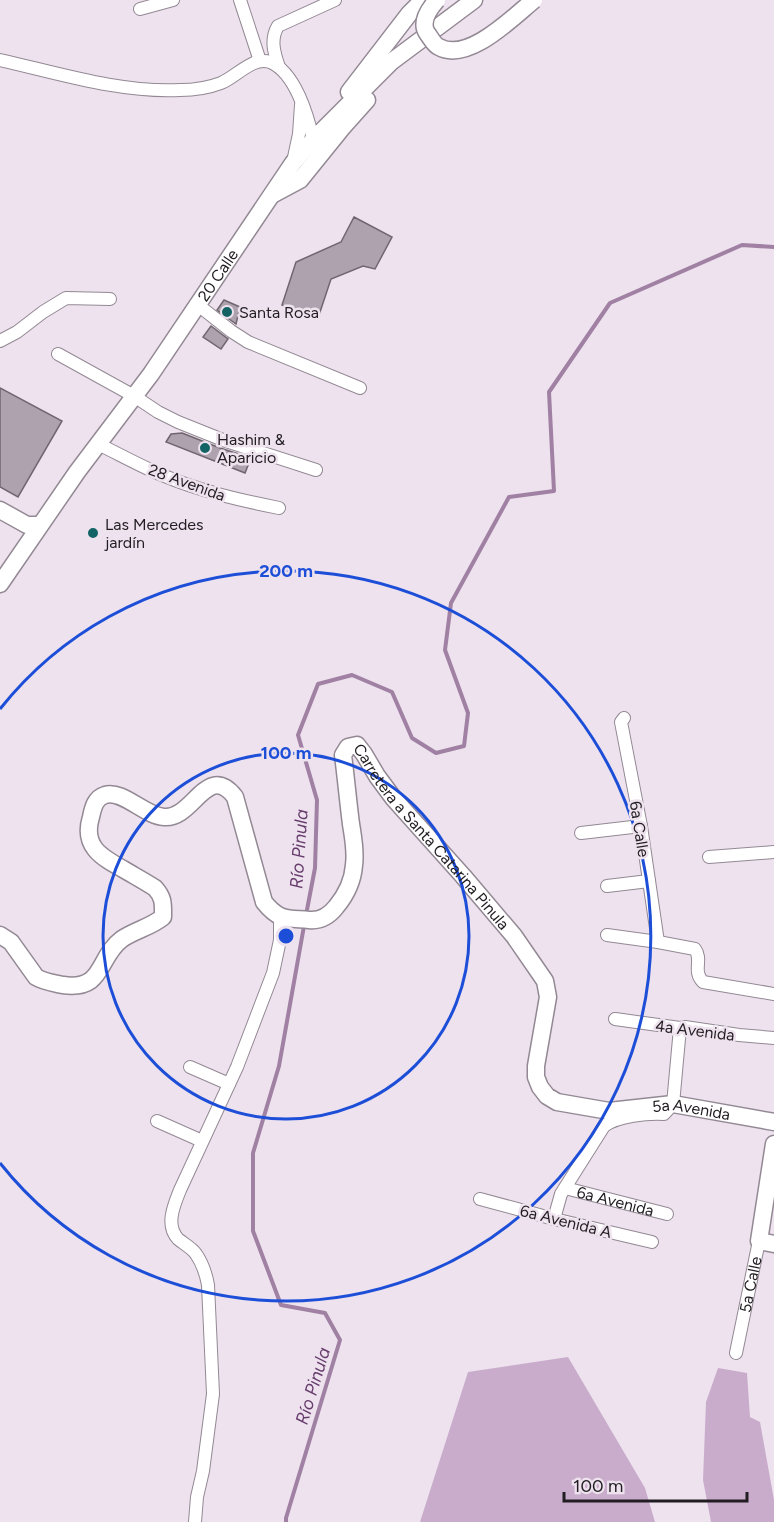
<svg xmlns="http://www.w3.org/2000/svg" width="774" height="1522" viewBox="0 0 774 1522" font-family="Figtree,sans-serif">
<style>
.green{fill:#c9accb}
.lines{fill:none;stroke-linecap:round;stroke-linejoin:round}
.stream{stroke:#a080a3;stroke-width:4}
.building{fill:#ada2ae;stroke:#706670;stroke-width:1.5}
.street-casing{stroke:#938994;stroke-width:14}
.secondary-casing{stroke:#938994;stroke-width:19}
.street{stroke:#fff;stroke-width:12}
.secondary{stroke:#fff;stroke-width:16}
.secondary-bridge-casing{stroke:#938994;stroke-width:19;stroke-linecap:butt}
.secondary-bridge{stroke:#fff;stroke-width:16}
.ring{fill:none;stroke:#1d4ed8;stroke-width:3}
.poi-dot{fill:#136364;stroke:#ede2ee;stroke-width:2}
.labels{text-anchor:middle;stroke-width:5;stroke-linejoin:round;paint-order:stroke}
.street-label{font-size:16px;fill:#211d22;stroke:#ede2ee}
.poi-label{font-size:16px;fill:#211d22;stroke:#ede2ee;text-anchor:start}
.water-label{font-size:18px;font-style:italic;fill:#673c6c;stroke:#ede2ee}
.centre{fill:#1d4ed8;stroke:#ede2ee;stroke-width:3}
.ring-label{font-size:18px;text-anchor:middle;font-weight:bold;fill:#1d4ed8;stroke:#ede2ee;stroke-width:5;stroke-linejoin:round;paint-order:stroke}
</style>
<rect width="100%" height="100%" fill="#ede2ee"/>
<path class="green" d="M568 1357 645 1488 655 1522H420L468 1372Z
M718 1368 747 1373 750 1417 760 1422 774 1500V1522H711L703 1480 706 1402Z"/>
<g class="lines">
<path class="stream" d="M306 915 315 868 317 800 298 735 318 684 352 675 392 692 412 738 436 753 464 746 468 713 445 650 451 603 509 497 554 491 549 392 610 303 742 245 774 247
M286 1522V1518L340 1340 325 1313 281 1305 253 1231V1153L279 1066 304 926"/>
</g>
<path class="building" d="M354 217 392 237 375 269 363 266 331 279 318 318 282 305 296 262 341 242Z
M224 300 240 307 236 324 217 310Z
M211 326 228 339 221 349 203 337Z
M0 388 62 421 18 497 0 487Z
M182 433 220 448 251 458 245 473 166 442 171 434Z"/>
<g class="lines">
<defs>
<g id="street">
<path d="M240 0 260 61"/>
<path d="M140 9 173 0"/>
<path d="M0 60C58 73 120 93 180 90 194 90 208 88 221 83 236 77 253 56 270 62 295 72 308 116 313 140"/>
<path d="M279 67C274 53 270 39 278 26L335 0"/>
<path d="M293 162 299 134 301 105"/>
<path d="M198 305 231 331 248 342 360 388"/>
<path d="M0 341 17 332 43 312 66 298 110 299"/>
<path d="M58 354 134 396 158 412 178 422 223 440 316 470"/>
<path d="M98 444C119 454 140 466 162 475 200 491 239 500 279 508"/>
<path d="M624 718 621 722 641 826 658 942"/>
<path d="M581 833 641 826"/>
<path d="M709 857 774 852"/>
<path d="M607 886 649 881"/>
<path d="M607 935 658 942 695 949C703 960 692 971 703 982L774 994"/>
<path d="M615 1019 680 1028 685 1027 739 1035 774 1038"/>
<path d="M190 1067 229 1084"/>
<path d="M157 1121 202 1141"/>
<path id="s1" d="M565 1188 667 1214"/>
<path d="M480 1199 554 1219 652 1242"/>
<path d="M554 1219 561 1194 604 1126C618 1116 647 1113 664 1114L673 1104 680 1028"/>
<path id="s2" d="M736 1353 759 1241"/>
<path d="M195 1522 197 1497 203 1471 213 1394 208 1285C206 1274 203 1264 196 1254 192 1248 184 1244 178 1239 165 1225 174 1205 180 1190L237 1067 273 973 280 940V917"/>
</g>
<g id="secondary">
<path d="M349 92 409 14 423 0"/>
<path d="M272 195 300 180 342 128 367 100"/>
<path d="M0 510 27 525H39"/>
<path id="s3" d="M0 584 77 472 151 374 293 163 313 140 391 62 474 0"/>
<path id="s4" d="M0 935 11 942 36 977C44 982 54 983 63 985 105 991 97 957 122 939 135 930 151 927 163 917 163 904 164 898 155 888 144 881 133 875 123 869 101 857 82 846 91 817 93 808 95 798 105 795 122 789 145 816 164 817 193 820 207 761 235 797L264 902C279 921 287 918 309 920 320 921 329 916 336 907 346 895 353 880 354 865 356 851 353 837 351 824 348 801 346 778 343 755L348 747 357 745 364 754 377 776 394 799 463 876 514 936 545 981 548 997 536 1066V1077L540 1087 547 1096 557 1102 609 1111 673 1104 774 1122"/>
<path d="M774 1144 759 1241 774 1244"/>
</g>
</defs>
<use href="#street" class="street-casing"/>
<use href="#secondary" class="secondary-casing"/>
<use href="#street" class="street"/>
<use href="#secondary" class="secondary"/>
<defs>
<path id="secondary-bridge" d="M437 0C429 9 420 22 427 33 431 38 434 45 439 47 468 63 512 18 534 0"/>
</defs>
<use href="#secondary-bridge" class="secondary-bridge-casing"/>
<use href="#secondary-bridge" class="secondary-bridge"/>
</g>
<g class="ring">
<circle cx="286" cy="936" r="183"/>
<path d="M0 709A365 365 0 1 1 0 1163"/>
</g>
<g class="poi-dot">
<circle cx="227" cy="312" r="6"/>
<circle cx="205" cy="448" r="6"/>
<circle cx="93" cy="533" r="6"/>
</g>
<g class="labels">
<g class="street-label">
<text dy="6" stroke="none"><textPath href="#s3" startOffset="378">20 Calle</textPath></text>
<text transform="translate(187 482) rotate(20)" y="6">28 Avenida</text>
<text transform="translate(640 829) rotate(81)" y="6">6a Calle</text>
<text dy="6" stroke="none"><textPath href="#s4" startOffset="1011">Carretera a Santa Catarina Pinula</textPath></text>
<text transform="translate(695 1030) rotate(7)" y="6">4a Avenida</text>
<text dy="6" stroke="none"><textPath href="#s4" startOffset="1462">5a Avenida</textPath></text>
<text dy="6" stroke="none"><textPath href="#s1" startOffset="52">6a Avenida</textPath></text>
<text transform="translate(566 1221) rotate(14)" y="6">6a Avenida A</text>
<text dy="6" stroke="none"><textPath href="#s2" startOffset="70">5a Calle</textPath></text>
</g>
<g class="poi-label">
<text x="239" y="318">Santa Rosa</text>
<text x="217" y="445">Hashim &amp;<tspan x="217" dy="18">Aparicio</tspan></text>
<text x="105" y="530">Las Mercedes<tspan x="105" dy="18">jardín</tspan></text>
</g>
<g class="water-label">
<text transform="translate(299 849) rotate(-86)" y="6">Río Pinula</text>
<text transform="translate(313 1386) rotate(-73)" y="6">Río Pinula</text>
</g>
</g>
<circle cx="286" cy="936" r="9" class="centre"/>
<g class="ring-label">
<text x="286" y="577">200 m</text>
<text x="286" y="759">100 m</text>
</g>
<path d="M564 1492v9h183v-9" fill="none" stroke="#211d22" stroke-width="3"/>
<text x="573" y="1492" font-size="18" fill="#211d22" stroke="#ede2ee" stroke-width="4.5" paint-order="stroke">100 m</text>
</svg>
